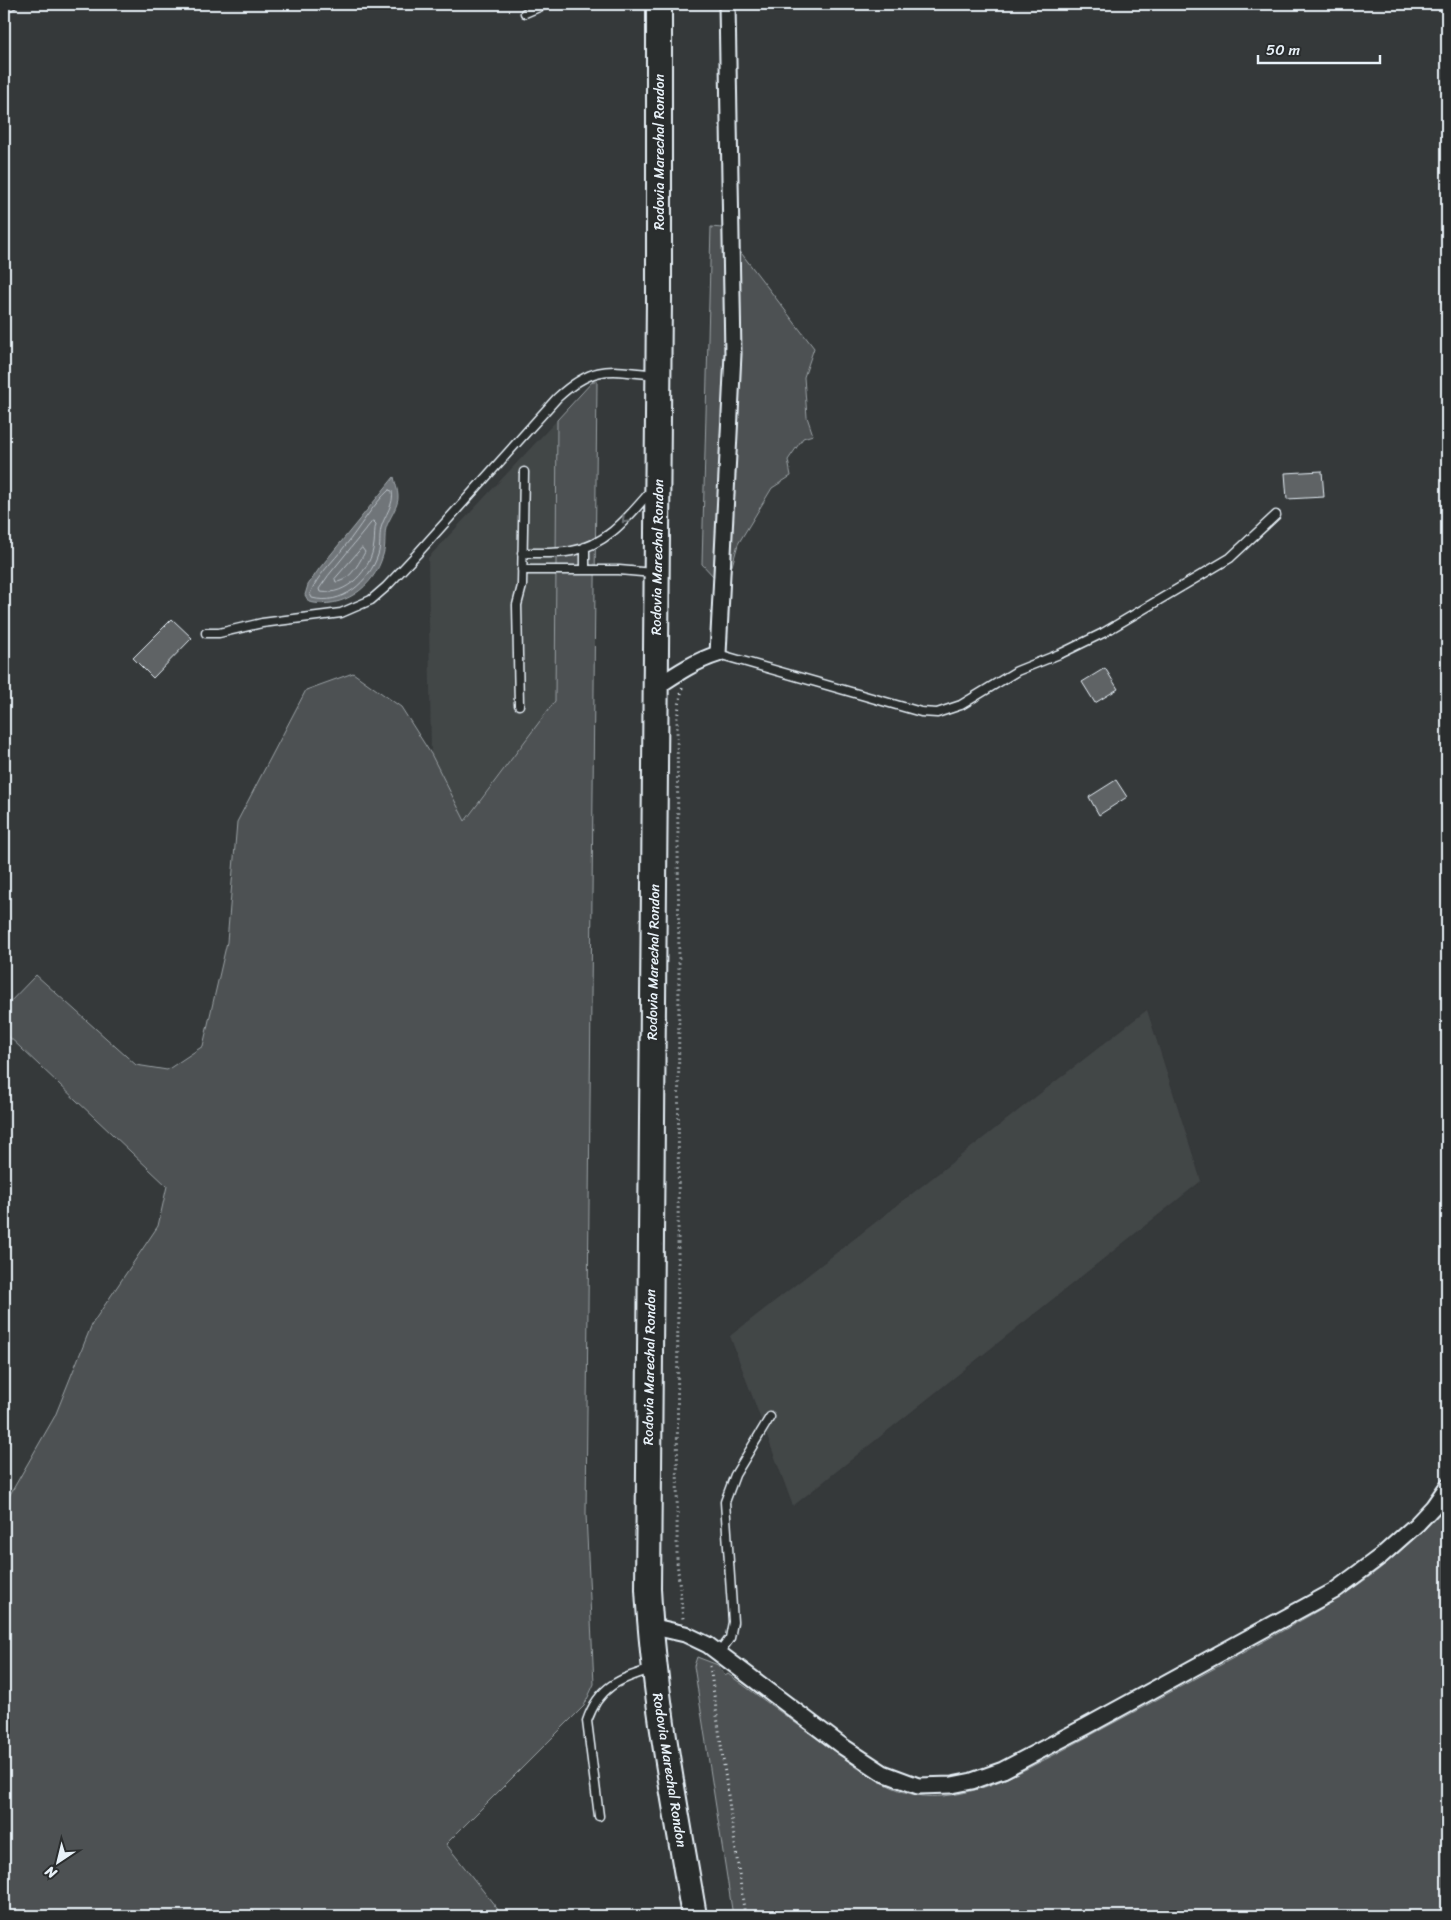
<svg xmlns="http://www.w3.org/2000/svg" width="1451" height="1920" viewBox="0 0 1451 1920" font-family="Sriracha,sans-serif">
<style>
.built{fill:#424647}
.green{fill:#4d5152;stroke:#9aa1a5}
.water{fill:#707579;stroke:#a0a7ac}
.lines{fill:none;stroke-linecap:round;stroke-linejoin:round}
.shore{stroke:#b8bfc5;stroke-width:1}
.building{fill:#5f6365;stroke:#e8f1f8}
.lane-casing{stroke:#e8f1f8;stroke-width:11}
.street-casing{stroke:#e8f1f8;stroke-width:19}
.primary-casing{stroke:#e8f1f8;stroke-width:28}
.path{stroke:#e8f1f8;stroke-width:3;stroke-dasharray:1 4;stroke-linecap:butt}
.lane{stroke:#2a2d2e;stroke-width:8}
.street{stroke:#2a2d2e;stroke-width:15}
.primary{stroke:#2a2d2e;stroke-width:24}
.oneway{stroke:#6c7275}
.labels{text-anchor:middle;stroke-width:5;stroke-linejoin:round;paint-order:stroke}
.street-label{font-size:14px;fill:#e8f1f8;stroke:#2a2d2e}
</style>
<rect width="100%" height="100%" fill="#35393a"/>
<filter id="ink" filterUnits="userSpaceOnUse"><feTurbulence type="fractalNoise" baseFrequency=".02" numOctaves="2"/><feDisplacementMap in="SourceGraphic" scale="10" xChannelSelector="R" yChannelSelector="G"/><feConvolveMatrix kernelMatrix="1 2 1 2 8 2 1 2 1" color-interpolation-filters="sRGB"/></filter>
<g filter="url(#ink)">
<path class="built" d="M557 420 555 701 464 821 431 754 428 558Z
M1147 1010 1201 1181 793 1506 730 1336Z"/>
<path class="green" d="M711 227 722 228 814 348 804 377 807 417 813 435 803 438 788 460 791 476 772 488 738 544 732 566 714 577 702 564Z
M593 381H597L586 1514 594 1684 584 1706 446 1844 503 1916H4V1505L55 1416 92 1324 158 1226 167 1186 4 1032V1008L36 975 136 1065 167 1070 203 1046 227 942 237 822 306 690 353 673 401 707 431 754 465 821 555 701 557 420Z
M1447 1504V1916H733L694 1666 697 1657 718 1665 725 1676 728 1674 859 1769C890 1788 914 1801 951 1795 988 1790 1020 1772 1052 1756 1083 1739 1114 1723 1145 1706 1185 1684 1225 1663 1264 1641 1315 1613 1362 1587 1405 1547 1420 1534 1435 1521 1447 1504Z"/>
<path class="water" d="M394 477C395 483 398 490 398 496 399 506 389 518 386 528 384 537 386 546 383 555 374 588 342 610 309 602L305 595 308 585 319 569Z"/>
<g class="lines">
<path class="shore" d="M389 490 392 491C395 504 384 516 381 528 379 537 381 546 378 555 369 582 342 606 312 598L310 594C317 575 333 562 345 546 359 529 373 504 389 490Z
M373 521 376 524C374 530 375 537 374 544 371 570 347 596 320 592L319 589 328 576Z
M362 548 365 552C359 563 350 581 336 582L335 579Z"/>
</g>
<path class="building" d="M1322 471 1324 497 1287 499 1285 473Z
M172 619 192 638 153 678 133 658Z
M1105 668 1118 689 1095 703 1082 682Z
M1116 780 1127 797 1099 815 1089 797Z"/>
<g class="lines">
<defs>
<path id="lane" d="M4 8 13 4
M525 13 546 4
M522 553C539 553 556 554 572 551 607 545 629 516 651 491
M522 570H619L653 573
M585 570V547
M206 633H219L262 623 341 613 371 600 386 587 417 554 557 398C594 364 609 370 656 375
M718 654 921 712 937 713 961 705 1017 671 1062 653 1103 633 1230 558 1276 515
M519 705 517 605 522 586 524 472
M719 1653 730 1638 733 1622 725 1502 735 1475 770 1417
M599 1816 587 1721C599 1686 619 1679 652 1669"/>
<path id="street" d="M655 688C676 674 695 661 718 654L733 354 727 4
M650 1626 685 1634 708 1645 842 1746 883 1773 918 1786 952 1785 972 1781 1003 1770 1087 1726 1334 1591 1381 1556 1417 1524 1433 1507 1447 1487"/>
<path id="primary" d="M659 4V299L648 1589C654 1699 676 1808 694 1916"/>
</defs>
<use href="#lane" class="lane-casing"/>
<use href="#street" class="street-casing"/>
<use href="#primary" class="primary-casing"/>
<path class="path" d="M682 688 677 718 679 965 677 1561 683 1619
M710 1666 745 1916"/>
<use href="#lane" class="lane"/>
<use href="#street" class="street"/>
<use href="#primary" class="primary"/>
</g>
<defs><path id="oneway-chevron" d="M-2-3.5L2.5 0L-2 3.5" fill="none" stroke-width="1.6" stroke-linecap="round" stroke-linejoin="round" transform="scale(1.25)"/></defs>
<use class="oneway" href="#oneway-chevron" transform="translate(625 520) rotate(134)"/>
</g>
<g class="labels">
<g class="street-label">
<text transform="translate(659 152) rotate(-90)" y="5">Rodovia Marechal Rondon</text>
<text transform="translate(657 557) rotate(-89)" y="5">Rodovia Marechal Rondon</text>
<text transform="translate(653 962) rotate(-89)" y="5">Rodovia Marechal Rondon</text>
<text transform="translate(649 1367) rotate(-89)" y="5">Rodovia Marechal Rondon</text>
<text transform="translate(670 1770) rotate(81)" y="5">Rodovia Marechal Rondon</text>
</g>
</g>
<rect width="1451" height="1920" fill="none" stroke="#2a2d2e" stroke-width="20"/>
<rect x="10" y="10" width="1431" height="1900" fill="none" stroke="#e8f1f8" stroke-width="2" filter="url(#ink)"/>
<g transform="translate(58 1862) rotate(215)" stroke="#2a2d2e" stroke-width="4" paint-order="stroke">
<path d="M0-4L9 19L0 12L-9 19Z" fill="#e8f1f8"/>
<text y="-8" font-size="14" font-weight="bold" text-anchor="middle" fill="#e8f1f8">N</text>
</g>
<path d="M1258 55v8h122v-8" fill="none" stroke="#e8f1f8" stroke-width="2.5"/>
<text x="1266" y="55" font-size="15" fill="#e8f1f8" stroke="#2a2d2e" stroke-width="4" paint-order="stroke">50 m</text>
</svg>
